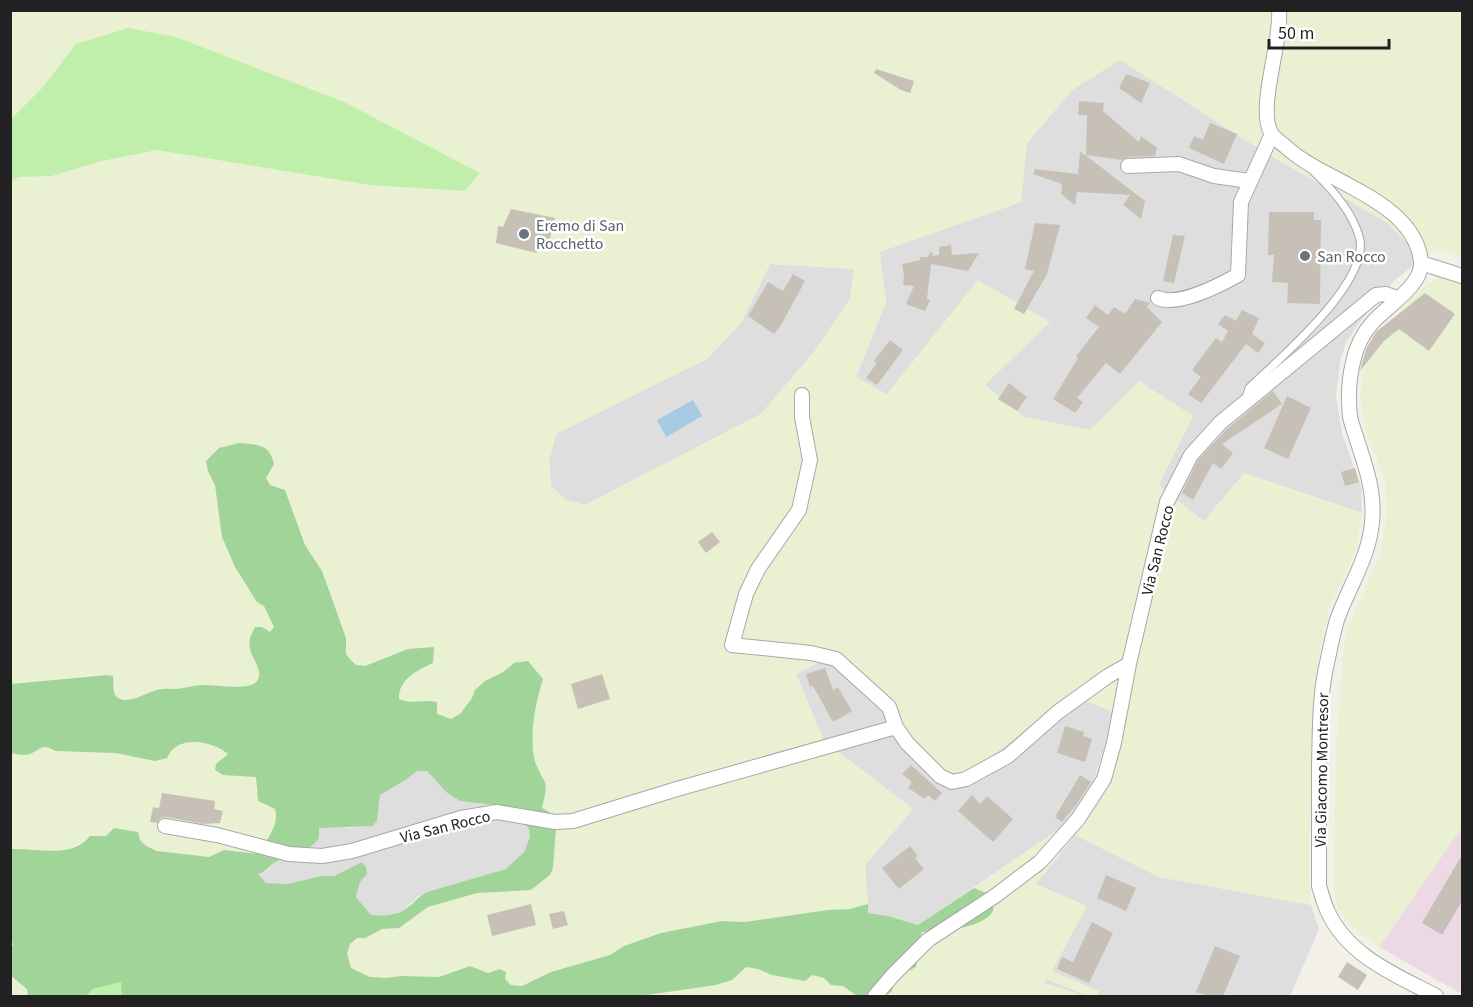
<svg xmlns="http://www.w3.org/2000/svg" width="1473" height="1007" viewBox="0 0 1473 1007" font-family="'Source Sans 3',sans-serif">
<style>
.residential{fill:#dfdede}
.industrial{fill:#ecd9e5}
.farmland{fill:#eaf1d2;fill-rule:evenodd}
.grass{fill:#c0efab}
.forest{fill:#a0d499;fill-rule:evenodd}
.water{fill:#a5cae2}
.building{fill:#c7c0b6}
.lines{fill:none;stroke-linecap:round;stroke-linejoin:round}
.service-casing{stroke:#a8a8a8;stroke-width:9}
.minor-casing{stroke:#a8a8a8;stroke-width:16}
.service{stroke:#fff;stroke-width:7}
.minor{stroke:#fff;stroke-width:14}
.worship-dot{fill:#6b7280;stroke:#fff;stroke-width:2}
.labels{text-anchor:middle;stroke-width:5;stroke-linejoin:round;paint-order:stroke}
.worship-label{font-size:16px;fill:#5b616d;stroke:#fff;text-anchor:start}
.street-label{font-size:16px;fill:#212121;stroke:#fff}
</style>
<rect width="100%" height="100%" fill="#f2f0e7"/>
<path class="residential" d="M1120 59 1258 148 1386 222 1423 258 1394 281 1360 322 1346 342 1340 362 1336 396 1342 433 1361 487 1362 513 1244 473 1204 522 1090 430 1024 417 985 385 887 395 856 377 886 302 879 252 1021 202 1027 143 1072 90Z
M770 264 854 269 850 299 814 352 761 414 585 505 566 500 551 486 549 460 556 434 707 359 741 323Z
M832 656 1073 695 1116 713 1088 797 1061 828 918 925 888 916 868 913 865 865 913 809 824 741 796 674Z
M417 771H427L446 792 460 801 511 807 529 829 530 837 524 852 506 869 427 892 417 897 404 910 386 917 371 915 356 897 360 882 362 862 334 876H321L288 884 266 883 258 874 268 870 275 861 300 853 318 828 330 826 351 828 377 821 380 795 407 779Z
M1075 835 1159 877 1311 905 1319 929 1290 996H1085L1044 983 1036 884Z"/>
<path class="industrial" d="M1462 827V994L1379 947Z"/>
<path class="farmland" d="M11 11H1462V257L1439 249 1432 251 1423 258 1386 222 1258 148 1120 60 1072 90 1027 143 1021 202 880 252 886 302 856 377 887 394 978 280 1050 322 985 385 1024 417 1090 430 1139 381 1193 416 1158 486 1204 521 1244 473 1362 513 1356 550 1329 609 1319 652 1313 736 1309 842V888L1311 905 1159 877 1075 835 1036 884 1087 906 1052 971 1099 991 1096 996H1088L1046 979 1044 983 1085 996H885L892 991 893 984 922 932 950 930 989 894 974 888 1061 828 1088 797 1116 713 1073 696 955 783 832 656 796 674 824 741 913 809 865 865 868 904 850 909 828 910 745 922 722 921 624 946 610 955 552 972 522 986 511 985 505 979 500 969 488 973 470 966 439 977 401 976 386 978 370 977 350 968 347 954 350 944 357 938H365L382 929 399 928 428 907 477 893 531 890 546 791 545 781 541 776 534 759 533 712 543 679 514 663 475 690 472 698 460 714 451 719 437 714V702L428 700 406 702 399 699V691L406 680 415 671 433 663 390 655 365 666 356 665 346 654V638L322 571 305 545 285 490 270 485 266 478 274 464 208 471 215 485 222 537 235 567 264 606 274 628 270 633 262 627 253 659 258 667 259 676 254 684 245 687 201 685 174 689 162 688 131 699H123L118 698 114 695 115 682 102 674 11 684V181L19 177 52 176 102 161 157 150 370 185 128 28 76 44 42 88 11 119ZM770 264 854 269 850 299 814 352 761 414 585 505 566 500 551 486 549 460 556 434 707 359 741 323Z
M1441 275 1462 282V827L1379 947 1356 930 1337 909 1333 885 1337 737 1343 655 1345 640 1356 608 1380 555 1386 520 1385 481 1365 426 1360 396 1364 366 1379 337 1411 298Z
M189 741 219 746 228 754 222 758 256 777V792L275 809 277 816 276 824 259 854 224 850 209 857 157 851 146 846 140 840 106 836 53 852 11 849 10 753 28 755 42 747 66 753 73 751 115 753 155 761Z
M746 967 758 969 772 975 805 981 812 975 824 978 831 985 843 986 857 996H622L716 985 732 980Z
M10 976 27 989 28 996H11Z"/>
<path class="grass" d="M128 28 176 37 344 102 480 173 465 191 370 185 157 150 102 161 52 176 19 177 11 181V119L42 88 76 44Z
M122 982V996H86L93 989Z"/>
<path class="forest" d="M239 443C257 445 269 443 274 464L266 478 270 485 285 490 305 545 322 571 346 638V654L350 659 356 665 365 666 408 649 434 647 433 663C417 670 398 680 399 699 411 705 425 699 437 702V714L451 719 460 714 472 698 475 690 485 681 503 672 514 663 528 661 543 679C535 705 530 730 534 758 536 766 540 773 544 780 548 788 544 799 542 808L549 812 556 828 553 868 550 875 531 890 477 893 428 907 399 928 382 929 365 938H357L350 944 347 954 351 968 370 977 386 978 401 976 439 977 470 966 488 973 500 969 506 972 505 979 511 985 522 986 551 972 610 955 624 946 661 933 722 921 745 922 828 910 850 909 868 904V913L888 916 918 925 974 888 989 894 994 900C994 905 994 910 991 914 978 929 941 931 922 932 917 944 919 955 916 967L895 978 892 991 885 996H857L843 986 831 985 824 978 812 975 805 981 772 975 758 969 746 967 732 980 716 985 640 996H122L121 982 93 989 86 996H28L27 989 11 976V949L13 945 11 937V849C34 848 73 859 90 836H106L114 828 138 832 140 840 146 846 157 851 209 857 224 850 259 854C266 839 280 825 275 809L258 801 256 777 223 775 215 770 216 764 228 754C213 741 177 734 167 758L155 761 115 753 55 751C39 741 40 753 26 755 22 755 15 754 11 753V684L107 675 113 676C114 682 112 695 118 698 128 704 144 694 154 691 162 688 168 689 176 689 186 688 195 685 204 685 216 685 246 690 255 683 266 674 252 659 250 649 248 640 251 635 255 627H262L270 632 274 627 264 606 257 602 235 567 222 537 215 485 208 471 206 461 219 448ZM417 771H427L446 792 460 801 511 807 529 829 530 837 524 852 506 869 427 892C417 897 413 905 404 910 394 916 382 916 371 915L356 897 360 882 367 874 366 867 362 862 334 876H321L288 884 266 883 258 874C269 870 270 864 277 861 293 853 308 853 319 838V828L372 826 377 821 380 795 407 779Z"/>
<path class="water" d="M693 400 702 416 666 437 657 420Z"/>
<path class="building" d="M876 69 914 81 910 93 901 90 874 73Z
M1126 74 1150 83 1141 103 1119 88Z
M1079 101 1104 103 1103 111 1139 142 1141 136 1157 148 1155 156 1128 157 1121 160 1086 155 1087 115H1078Z
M1210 123 1237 134 1224 164 1189 148 1194 136 1203 140Z
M1080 151 1145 201 1141 219 1123 205 1130 195 1077 192 1075 205 1061 194 1062 184 1033 174 1035 169 1078 174Z
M511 209 555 218 549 242 540 240 537 253 496 243 498 226 503 227Z
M1269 212H1314V220H1321L1320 304 1287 303 1288 283 1272 282 1274 255H1268Z
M1035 223 1060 225 1047 274 1024 314 1014 309 1034 271 1025 269Z
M1173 235 1185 236 1174 283 1163 281Z
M951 245 952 255 979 253 968 271 931 264 927 299 930 300 925 311 906 304 914 286 903 285 904 275 902 264 920 260V257H928L930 252 933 253 932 256 939 255V247Z
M793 274 805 281 781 325 774 334 748 316 768 282 783 291Z
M1425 293 1455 314 1429 351 1399 329 1384 341 1360 371 1366 349 1376 332Z
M1135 299 1150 303 1147 307 1162 322 1120 374 1106 363 1077 398 1083 402 1075 413 1053 399 1078 358 1076 356 1099 327 1086 318 1095 305 1108 315 1114 307 1125 314Z
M1242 310 1259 318 1252 334 1265 343 1258 353 1246 344 1201 403 1188 394 1201 377 1192 370 1216 338 1222 342 1228 331 1218 324 1225 315 1236 321Z
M890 340 903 350 877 385 866 378 877 363 874 361Z
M1009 383 1027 397 1017 411 998 399Z
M1273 391 1282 404 1222 444 1233 453 1221 469 1213 463 1193 500 1182 493 1198 460 1226 430Z
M1287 396 1311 408 1288 459 1264 448Z
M1355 468 1359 482 1345 486 1341 472Z
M712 532 720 542 706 553 698 542Z
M825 668 833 690 838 687 852 711 833 722 813 686 810 687 806 674Z
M602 674 610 699 578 709 571 684Z
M1065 726 1084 732 1083 736 1092 739 1085 762 1057 753Z
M911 765 942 793 935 801 928 795 925 799 908 788 912 782 902 774Z
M1080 775 1091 782 1077 804 1062 822 1055 817Z
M162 793 215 801 214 809 223 811 220 823 204 824 166 817 161 818 157 823 150 822 153 807 159 808Z
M972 795 980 804 987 796 1013 819 993 842 958 811Z
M910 846 918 856 915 858 924 869 899 889 882 868Z
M1462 855V901L1442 935 1422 923Z
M1106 875 1136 888 1126 911 1097 898Z
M531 904 536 925 492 936 487 915Z
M564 911 568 925 553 929 549 914Z
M1092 922 1113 933 1089 983 1057 969 1062 957 1073 962Z
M1215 946 1240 956 1223 996H1208L1196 992Z
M1347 962 1367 975 1358 990 1338 977Z"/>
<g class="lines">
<defs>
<path id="service" d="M1246 398 1249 388C1279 359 1373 280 1359 236 1352 212 1332 189 1314 172"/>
<path id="minor" d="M1279 10C1282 42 1257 107 1271 133 1274 138 1281 143 1286 147 1323 182 1415 200 1421 262 1423 285 1387 306 1373 322 1363 333 1356 347 1353 362 1349 379 1348 398 1350 416 1351 424 1355 432 1357 440 1366 467 1375 493 1372 522 1369 558 1349 586 1337 620 1333 633 1330 649 1327 663 1319 697 1320 732 1319 767 1319 806 1319 846 1319 886 1322 895 1324 904 1328 912 1348 956 1396 975 1436 996
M1128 166 1179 164 1214 176 1249 181
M1421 263 1462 276
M1158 298C1178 307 1220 285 1238 275L1241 202 1272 134
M802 395V417L810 460 799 510 758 569 746 594 732 645 811 653 836 659 889 707 896 727 907 743 940 776 952 782 966 779 1008 756 1058 712 1108 676 1129 664 1167 502 1191 455 1220 423 1376 295 1386 294 1397 298
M165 826 217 835 289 854 322 856 352 851 461 818 497 812 555 822 573 821 677 789 896 727
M875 996 893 975 928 940 995 896 1040 862 1078 819 1104 779 1114 743 1129 664"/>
</defs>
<use href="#service" class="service-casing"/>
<use href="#minor" class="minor-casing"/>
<use href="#service" class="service"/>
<use href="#minor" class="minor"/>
</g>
<g class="worship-dot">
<circle cx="524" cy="234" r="6"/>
<circle cx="1305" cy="256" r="6"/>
</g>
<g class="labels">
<g class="worship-label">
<text x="536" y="231">Eremo di San<tspan x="536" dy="18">Rocchetto</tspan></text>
<text x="1317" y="262">San Rocco</text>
</g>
<g class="street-label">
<text transform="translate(1157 550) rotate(-76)" y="6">Via San Rocco</text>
<text transform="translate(1321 770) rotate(-89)" y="6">Via Giacomo Montresor</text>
<text transform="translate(445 826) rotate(-14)" y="6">Via San Rocco</text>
</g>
</g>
<rect width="1473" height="1007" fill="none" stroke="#212121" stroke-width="24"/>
<path d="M1269 39v9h120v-9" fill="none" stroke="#212121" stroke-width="3"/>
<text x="1278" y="39" font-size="18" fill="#212121" stroke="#ffffff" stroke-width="4.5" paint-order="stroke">50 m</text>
</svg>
